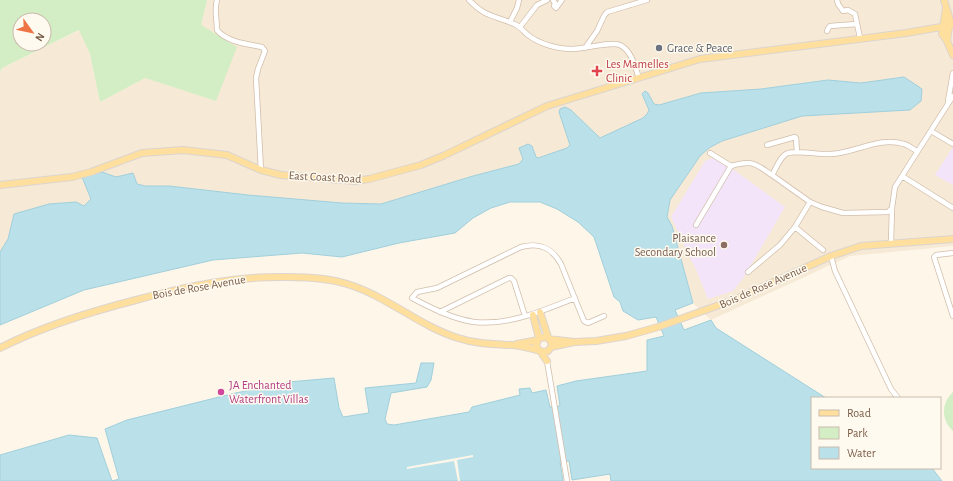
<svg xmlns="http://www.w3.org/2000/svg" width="953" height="481" viewBox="0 0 953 481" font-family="'Alegreya Sans',sans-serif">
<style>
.residential{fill:#f6e9d5}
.education{fill:#f3e4fa}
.green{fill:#d3edc4;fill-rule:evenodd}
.water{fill:#bae0e9;stroke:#a0cfdc}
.pier{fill:#fef6e8}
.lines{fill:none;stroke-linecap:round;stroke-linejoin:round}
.minor-casing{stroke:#d1beac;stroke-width:6}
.major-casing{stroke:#dcd5d0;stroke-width:8}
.minor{stroke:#fff;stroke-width:4.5}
.major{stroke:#ffdf9d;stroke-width:6}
.worship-dot{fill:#6b7280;stroke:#fffaef;stroke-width:1.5}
.health-dot{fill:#e0444e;stroke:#fffaef;stroke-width:1.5}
.education-dot{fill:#8d6e63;stroke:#fffaef;stroke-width:1.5}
.hotel-dot{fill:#d1479c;stroke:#fffaef;stroke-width:1.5}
.labels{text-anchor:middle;stroke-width:3;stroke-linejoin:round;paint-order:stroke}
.worship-label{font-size:12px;fill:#5b616d;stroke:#fffaef;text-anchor:start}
.health-label{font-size:12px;fill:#be3a42;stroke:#fffaef;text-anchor:start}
.street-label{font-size:12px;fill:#7a5d49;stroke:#fffaef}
.education-label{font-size:12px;fill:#785e54;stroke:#fffaef;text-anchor:end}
.hotel-label{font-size:12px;fill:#b23c85;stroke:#fffaef;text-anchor:start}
</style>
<rect width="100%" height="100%" fill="#fef6e8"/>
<path class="residential" d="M207 0H953V246L850 256 711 320 693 303 672 226 667 217 670 200 700 156 709 148 722 141 802 116 910 110 904 77 861 83 828 80 761 89 701 93 659 105 654 104 648 93 642 94 649 110 647 114 643 118 603 138H600L568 108 559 112 570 145 567 148 538 158 536 157 532 146 520 152 523 159 519 164 473 176 381 204 342 203 248 195 169 186H145L137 184 133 173 116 177 102 172 91 199 84 206 14 214 8 240 0 252V72L2 68 80 30 90 54 100 102 145 78 216 101 201 25Z"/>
<path class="education" d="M953 147V185L935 175Z
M716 157 785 207 744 277 733 291 708 299 697 272 671 217 705 161Z"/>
<path class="green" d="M0 0H207L201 25 237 47 216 101 145 78 100 102 90 54 79 30 2 68 0 72ZM20 20H44V44H20Z
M953 392V431C941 420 941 403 953 392Z"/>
<path class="water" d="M904 77 922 89 921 101 910 110 802 116 722 141 709 148 700 156 670 200 667 217 672 226 693 303 675 310 684 330 711 320 716 328 826 398H812V468H932L942 481H611L610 474 572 480 569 461 560 462 563 481H112L119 479 105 429 127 420 231 394 288 382 334 378 339 408 343 417 369 413 365 388 416 383 421 363H434L431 380 427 387 391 393 385 419 387 424 394 425 469 412 472 407 520 395 519 389 530 388 532 393 546 390 550 407 560 406 557 386 576 381 647 371V340L664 336 656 317 638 320 623 311 620 302 614 297 594 237 578 222 557 209 540 202H510L491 208 473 218 455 233 399 243 342 257 302 253 213 260 84 290 0 325V252L8 239 14 214 49 204 76 202 84 206 91 199 82 177 102 172 116 177 133 173 137 184 145 186H169L248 195 342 203 381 204 473 176 519 164 523 159 519 148 528 144 532 146 536 157 538 158 567 148 570 145 559 112 560 109 565 107 571 110 600 138 643 118 647 114 649 110 642 94 645 91 648 93 654 104 659 105 701 93 761 89 828 80 861 83Z
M69 435 97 438 112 481H0V455Z"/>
<path class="pier" d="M473 455V457L457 460 460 481H458L454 461 407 469V467Z"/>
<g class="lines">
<defs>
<path id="minor" d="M217 0C214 9 217 20 217 30 227 42 247 44 262 47L265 51 258 69 256 78 261 170
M469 0C486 18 494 15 514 24 520 26 523 31 528 35 539 44 558 49 572 49 583 49 612 41 620 45 632 51 635 67 639 78
M553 0 555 3 554 6 556 8 562 0
M837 0 838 4 843 11 848 10 855 14 860 38
M510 22 517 8 519 0
M520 27 537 5 547 0
M827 31 829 27 830 26 857 24
M585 48 597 31 604 16 607 12 647 0
M948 101 953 73
M931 131 953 144
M767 145 795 137 796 138 797 152
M917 151C913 149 908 145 904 144 879 136 856 153 831 154 820 155 797 150 788 153 780 156 776 169 772 175L810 202 822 207 843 213 888 212 892 208 895 187 953 96
M710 153 731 166C753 160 754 163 772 175
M902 176 953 208
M696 225 731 166
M795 227 823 250
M891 243 892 208
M953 253 936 255 934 257 953 316
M831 256 835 271 891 389 898 398
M748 272 780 245 795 227 810 202
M575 298C545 310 508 326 474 322 453 319 431 308 412 298L417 292 437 288 521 247C540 242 552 248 561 264L584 321 588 323 604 316
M440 312 509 278H511L514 281 525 316
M547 361 567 481"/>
<path id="major" d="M944 0 950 20 947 41
M946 8 942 34 947 41 953 55
M0 185 72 177 91 172 142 153 183 150 227 155 261 170 281 175 355 181 369 179 421 165 445 155 547 106 700 59 906 33 953 25
M540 312 548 337
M533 315 539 338
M549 339 574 342 596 341 626 336 658 327 736 299 831 256 861 246 953 239
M517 344 538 340
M0 348C43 326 89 312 136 300 188 286 234 276 288 277 308 277 328 278 347 284 387 296 419 326 458 338 476 344 493 344 512 345 523 346 534 349 544 352L548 351 551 347 574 342
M538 349 536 345 539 338 546 337 549 339 551 342
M540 351 547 361"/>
</defs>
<use href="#minor" class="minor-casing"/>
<use href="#major" class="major-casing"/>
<use href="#minor" class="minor"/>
<use href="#major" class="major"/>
</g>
<circle class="worship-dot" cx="659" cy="48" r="4"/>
<path class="health-dot" d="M595 65h4v4h4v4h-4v4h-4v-4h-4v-4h4z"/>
<circle class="education-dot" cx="724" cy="245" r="4"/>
<circle class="hotel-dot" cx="221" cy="392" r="4"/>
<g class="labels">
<g class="worship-label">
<text x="667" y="52">Grace &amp; Peace</text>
</g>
<g class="health-label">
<text x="606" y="68">Les Mamelles<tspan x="606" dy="14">Clinic</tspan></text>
</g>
<g class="street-label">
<text transform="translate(325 177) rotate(3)" y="4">East Coast Road</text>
<text transform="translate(763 286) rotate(-24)" y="4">Bois de Rose Avenue</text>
<text transform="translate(199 287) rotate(-10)" y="4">Bois de Rose Avenue</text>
</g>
<g class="education-label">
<text x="716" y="242">Plaisance<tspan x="716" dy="14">Secondary School</tspan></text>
</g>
<g class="hotel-label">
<text x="229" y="389">JA Enchanted<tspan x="229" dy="14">Waterfront Villas</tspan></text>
</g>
</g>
<rect x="811" y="397" width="130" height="72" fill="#fffaef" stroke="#cabbad"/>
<rect x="819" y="410" width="20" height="6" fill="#ffdf9d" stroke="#cabbad"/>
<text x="847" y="417" font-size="12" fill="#7a5d49">Road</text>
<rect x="819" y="427" width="20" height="12" fill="#d3edc4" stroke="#cabbad"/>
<text x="847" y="437" font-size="12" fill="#7a5d49">Park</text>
<rect x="819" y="447" width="20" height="12" fill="#bae0e9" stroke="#cabbad"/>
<text x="847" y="457" font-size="12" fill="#7a5d49">Water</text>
<g transform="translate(32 32) rotate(123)"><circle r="19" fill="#fffaef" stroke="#cabbad"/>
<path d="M0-3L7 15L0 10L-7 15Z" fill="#ee7446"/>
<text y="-6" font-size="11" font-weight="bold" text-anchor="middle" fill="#7a5d49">N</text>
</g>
</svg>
